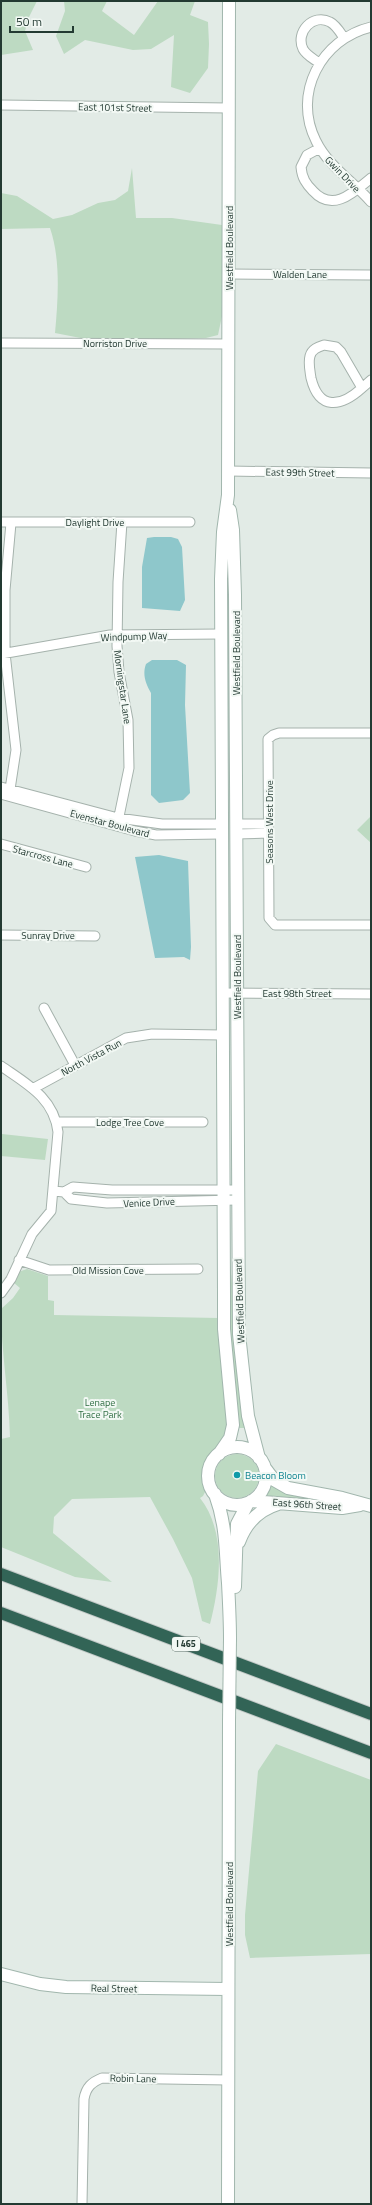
<svg xmlns="http://www.w3.org/2000/svg" width="372" height="2205" viewBox="0 0 372 2205" font-family="'Titillium Web',sans-serif">
<style>
.green{fill:#bddac2}
.water{fill:#8ec7cb}
.lines{fill:none;stroke-linecap:round;stroke-linejoin:round}
.street-casing{stroke:#a5b2ac;stroke-width:11}
.secondary-casing{stroke:#a1b6ad;stroke-width:14}
.highway-casing{stroke:#c1c8c6;stroke-width:14}
.street{stroke:#fff;stroke-width:9}
.secondary{stroke:#fff;stroke-width:12}
.highway{stroke:#326456;stroke-width:12}
.secondary-bridge-casing{stroke:#a1b6ad;stroke-width:14;stroke-linecap:butt}
.secondary-bridge{stroke:#fff;stroke-width:12}
.culture-dot{fill:#0f9aa8;stroke:#f2f8f4;stroke-width:1.5}
.labels{text-anchor:middle;stroke-width:4;stroke-linejoin:round;paint-order:stroke}
.shield{fill:#f2f8f4;stroke:#61736c;stroke-width:1}
.shield-label{font-size:9px;font-weight:bold;fill:#233a32}
.street-label{font-size:10px;fill:#233a32;stroke:#f2f8f4}
.park-label{font-size:10px;fill:#316e44;stroke:#f2f8f4}
.culture-label{font-size:10px;fill:#0d838f;stroke:#f2f8f4;text-anchor:start}
</style>
<rect width="100%" height="100%" fill="#e2ebe6"/>
<path class="green" d="M1 1H37L29 17 25 31 33 50 1 55Z
M64 1H107L102 11 134 35 158 1H195L190 15 208 22 209 44 208 68 190 93 171 87 174 35 151 49 133 50 85 40 64 54 56 36 65 11Z
M132 168 136 218H172L222 225V316L218 335 206 338 96 341 55 333C58 300 61 260 50 228L1 229V193L17 196 53 219 72 215 98 203 115 200 128 191Z
M371 816V843L357 830Z
M2 1134 48 1139 45 1160 1 1156Z
M229 1250 245 1428H237L229 1343Z
M27 1269 48 1276V1300L54 1301V1315L219 1318 229 1428 207 1462 204 1477 206 1490 203 1496 200 1498C227 1532 220 1585 210 1624L202 1621 192 1578 173 1539 150 1497 72 1499 54 1517 53 1533 112 1582 75 1577 1 1547V1439L10 1437C9 1394 1 1351 1 1309L13 1298 20 1288 14 1283 18 1272Z
M215 1476a22 22 0 1 1 44 0a22 22 0 1 1-44 0Z
M270 1483 343 1503 264 1496Z
M276 1744 371 1780V1954L250 1958 245 1935V1915L258 1771Z"/>
<path class="water" d="M154 537H171L178 539 182 547 185 600 180 611 142 608V567L147 538Z
M152 660H177L186 665 185 705 190 793 183 800 159 803 151 795V693C146 684 142 675 146 664Z
M159 855 188 861 191 947 190 960 184 957 155 958 135 857Z"/>
<g class="lines">
<defs>
<path id="street" d="M371 27C321 39 292 94 316 141 328 166 354 182 371 202
M319 63C314 59 306 55 303 49 295 32 313 13 330 22 336 25 340 32 344 38
M1 105 228 108
M320 148 307 155 301 167C302 178 306 184 313 191 333 213 354 192 371 178
M229 274 371 275
M1 343 229 344
M324 345 336 347 341 352 362 388C341 407 319 411 311 378 310 371 308 363 310 356 312 349 318 347 324 345Z
M362 388 371 380
M229 471 371 473
M1 522H190
M1 654 110 635 221 634
M371 733H279L273 735 268 739 269 918 275 925H371
M1 787 118 818 162 824H221
M1 794 135 831 156 835 221 834
M9 796 16 750 5 653V590L11 523
M236 824H269
M117 826 129 768 128 720 119 672 117 646 118 582 122 522
M236 834 269 833
M1 844 86 867
M1 935 95 936
M222 993 371 994
M44 1008 75 1065
M1 1066C27 1084 54 1098 58 1132L51 1211 32 1234 11 1279 1 1293
M34 1088 126 1038 152 1034 223 1035
M57 1122H203
M53 1191 64 1192 71 1199 107 1203 237 1200
M64 1192 73 1187 112 1190H237
M19 1260 49 1270 198 1269
M82 2204 84 2099C86 2087 92 2082 102 2078L228 2080"/>
<path id="secondary" d="M230 510 233 530 235 595 239 1334 248 1416 259 1458
M208 1476a29 29 0 1 1 58 0a29 29 0 1 1-58 0Z
M219 1454 230 1438 233 1425 224 1329V1296L221 579 223 532 228 495 229 1
M265 1468 274 1480 288 1488 342 1498 371 1506
M215 1494C227 1527 225 1550 228 1583 229 1602 230 1620 230 1639
M251 1501 342 1508 360 1505
M239 1542C246 1523 258 1510 278 1504
M235 1587 237 1524 248 1503
M1 1974 40 1984 66 1987 228 1989
M228 2204 229 1721"/>
<path id="highway" d="M1 1574 371 1714
M1 1613 371 1753"/>
</defs>
<use href="#street" class="street-casing"/>
<use href="#secondary" class="secondary-casing"/>
<use href="#highway" class="highway-casing"/>
<use href="#street" class="street"/>
<use href="#secondary" class="secondary"/>
<use href="#highway" class="highway"/>
<defs>
<path id="secondary-bridge" d="M229 1721 230 1639"/>
</defs>
<use href="#secondary-bridge" class="secondary-bridge-casing"/>
<use href="#secondary-bridge" class="secondary-bridge"/>
</g>
<circle class="culture-dot" cx="237" cy="1475" r="4"/>
<g class="labels">
<rect class="shield" x="172" y="1637" width="28" height="14" rx="3"/>
<g class="shield-label">
<text x="186" y="1647">I 465</text>
</g>
<g class="street-label">
<text transform="translate(115 107) rotate(1)" y="4">East 101st Street</text>
<text transform="translate(343 174) rotate(46)" y="4">Gwin Drive</text>
<text transform="translate(229 248) rotate(-90)" y="4">Westfield Boulevard</text>
<text x="300" y="278">Walden Lane</text>
<text x="115" y="347">Norriston Drive</text>
<text transform="translate(300 472) rotate(1)" y="4">East 99th Street</text>
<text x="95" y="526">Daylight Drive</text>
<text transform="translate(134 636) rotate(-2)" y="4">Windpump Way</text>
<text transform="translate(236 653) rotate(-90)" y="4">Westfield Boulevard</text>
<text transform="translate(123 687) rotate(82)" y="4">Morningstar Lane</text>
<text transform="translate(269 822) rotate(-90)" y="4">Seasons West Drive</text>
<text transform="translate(110 823) rotate(15)" y="4">Evenstar Boulevard</text>
<text transform="translate(43 856) rotate(15)" y="4">Starcross Lane</text>
<text x="48" y="939">Sunray Drive</text>
<text transform="translate(237 977) rotate(-90)" y="4">Westfield Boulevard</text>
<text x="297" y="997">East 98th Street</text>
<text transform="translate(91 1057) rotate(-28)" y="4">North Vista Run</text>
<text x="130" y="1126">Lodge Tree Cove</text>
<text transform="translate(149 1202) rotate(-3)" y="4">Venice Drive</text>
<text x="108" y="1274">Old Mission Cove</text>
<text transform="translate(239 1301) rotate(-92)" y="4">Westfield Boulevard</text>
<text transform="translate(307 1504) rotate(4)" y="4">East 96th Street</text>
<text transform="translate(229 1904) rotate(-90)" y="4">Westfield Boulevard</text>
<text transform="translate(114 1988) rotate(1)" y="4">Real Street</text>
<text transform="translate(133 2078) rotate(1)" y="4">Robin Lane</text>
</g>
<g class="park-label">
<text x="100" y="1406">Lenape<tspan x="100" dy="12">Trace Park</tspan></text>
</g>
<g class="culture-label">
<text x="245" y="1479">Beacon Bloom</text>
</g>
</g>
<rect width="372" height="2205" fill="none" stroke="#233a32" stroke-width="4"/>
<path d="M10 26v6h63v-6" fill="none" stroke="#233a32" stroke-width="2"/>
<text x="16" y="26" font-size="12" fill="#233a32" stroke="#f2f8f4" stroke-width="3" paint-order="stroke">50 m</text>
</svg>
